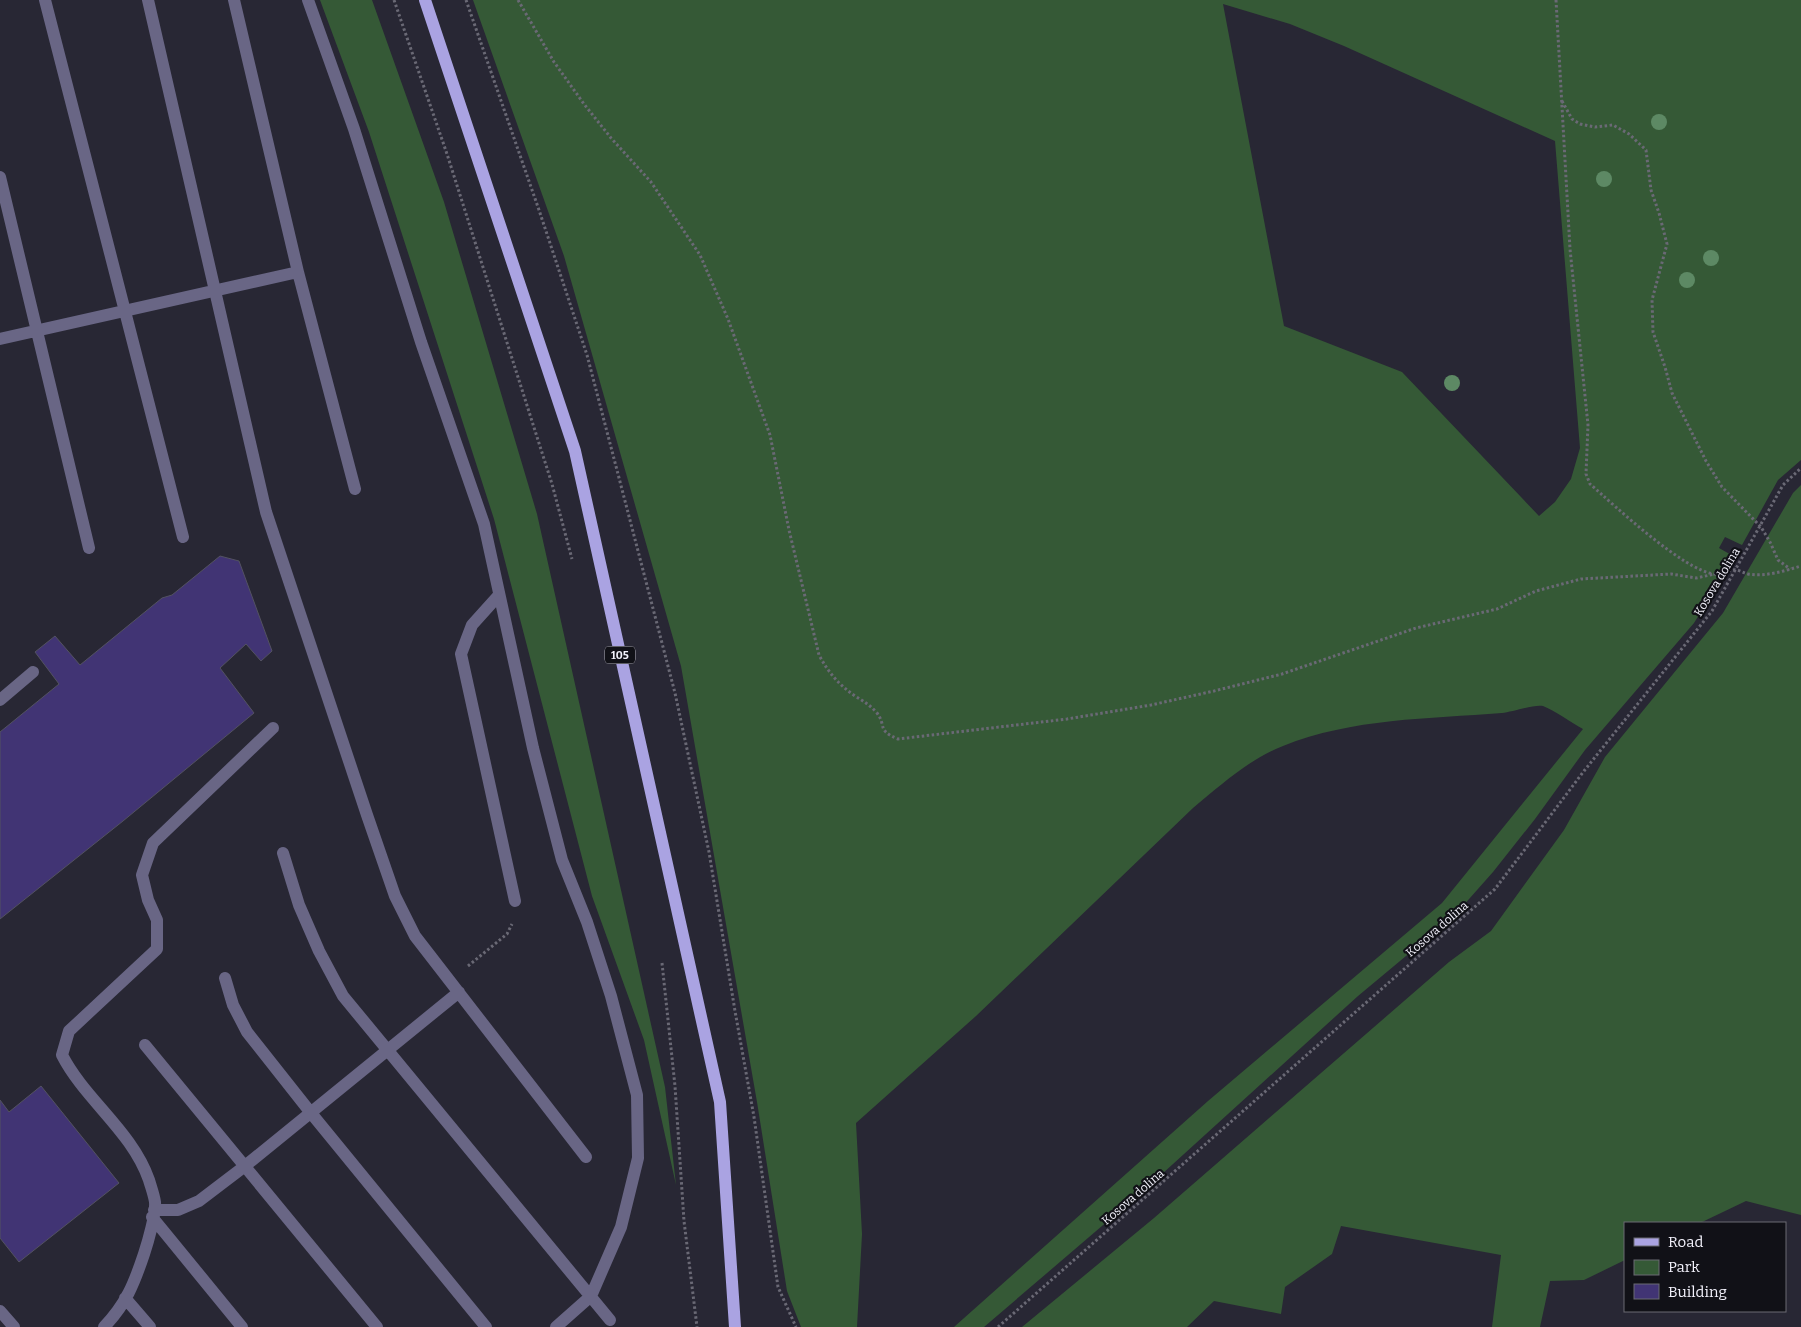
<svg xmlns="http://www.w3.org/2000/svg" width="1801" height="1327" viewBox="0 0 1801 1327" font-family="Bitter,serif">
<style>
.green{fill:#355936;fill-rule:evenodd}
.building{fill:#413474;stroke:#535261}
.lines{fill:none;stroke-linecap:round;stroke-linejoin:round}
.path{stroke:#6a6975;stroke-width:3;stroke-dasharray:2.5 2.5;stroke-linecap:butt}
.minor{stroke:#696685;stroke-width:12}
.major{stroke:#aaa3e2;stroke-width:12}
.tree{fill:#5d8964}
.labels{text-anchor:middle;stroke-width:4.5;stroke-linejoin:round;paint-order:stroke}
.shield{fill:#111117;stroke:#afaeb7;stroke-width:1}
.shield-label{font-size:11px;font-weight:bold;fill:#f3f2fc}
.street-label{font-size:12px;fill:#f3f2fc;stroke:#111117}
</style>
<rect width="100%" height="100%" fill="#282734"/>
<path class="green" d="M320 0H372L444 202 537 514 665 1087 676 1185 644 1040 592 896 494 519 369 132Z
M473 0H1801V460L1778 480 1742 545 1725 537 1719 548 1735 557 1694 623 1585 750 1535 819 1493 872 1454 916 1358 996 1151 1184 984 1327H954L1208 1101 1442 903 1583 729C1572 723 1554 710 1543 706 1535 704 1512 712 1502 713 1429 719 1352 718 1283 746 1249 759 1221 785 1193 808L976 1016 856 1123 862 1234 857 1327H801L787 1291 757 1102 681 666 564 256ZM1223 4 1290 24 1344 46 1555 141 1580 448 1571 479 1555 502 1539 516 1402 372 1284 326Z
M1801 485V1215L1746 1201 1700 1223H1625V1260L1584 1280 1550 1281 1540 1327H1492L1501 1255 1341 1226 1332 1254 1285 1287 1281 1314 1214 1301 1187 1327H1022L1154 1218 1449 962 1491 931 1564 830 1605 757 1723 613 1793 493Z"/>
<path class="building" d="M220 556 239 561 272 651 261 661 246 644 220 668 254 713 123 821 0 919V732L59 684 35 652 55 636 80 665 162 598 172 595Z
M41 1086 119 1183 19 1262 0 1238V1100L9 1112Z"/>
<g class="lines">
<path class="path" d="M394 0 447 154 552 484 572 559
M466 0 539 210 587 355 675 693 709 852 735 1011 754 1117 778 1287 796 1327
M518 0 554 62 584 104 611 138 651 182 700 255 728 319 770 435 789 530 819 655C828 672 839 685 855 696 863 701 870 705 877 713 887 726 876 730 898 739L1067 719 1151 705 1214 691 1282 674 1416 628 1497 609 1536 591 1581 579 1671 574 1696 578 1715 574
M1556 0 1570 249 1588 425 1586 474 1590 484C1615 506 1683 570 1714 574 1722 574 1730 569 1737 570 1741 571 1744 573 1748 574 1765 577 1784 571 1801 566
M1562 101 1572 119 1580 124 1595 127 1613 125 1629 134 1646 150 1651 190 1659 213 1667 244 1652 300 1653 332 1665 367 1672 393 1706 461 1722 487 1761 527 1770 542 1778 560 1790 569
M662 963 675 1086 684 1221 697 1327
M468 966 507 934 512 924
M998 1327 1495 889 1584 771 1712 611 1783 485 1801 468"/>
<path class="minor" d="M45 0 183 537
M148 0 266 512 367 815 395 896 415 936 586 1157
M234 0 298 272
M308 0 354 129 421 342 484 524 533 748 562 860 587 922 611 996 637 1095 638 1158 621 1227 591 1296 556 1327
M0 177 89 548
M0 339 298 272 355 489
M499 595 472 625 461 654 515 901
M0 700 33 672
M283 853 299 905 319 951 343 996 610 1320
M225 978 233 1005 247 1032 311 1113 486 1327
M145 1045 377 1327
M154 1210H178L199 1201 245 1166 459 992
M152 1217 242 1327
M125 1298 150 1327
M0 1311 14 1327
M104 1327C126 1304 134 1284 144 1254 148 1242 156 1214 155 1202 154 1195 151 1187 149 1180 132 1131 85 1100 62 1055L69 1031 157 949V920L148 900 142 875 153 843 273 728"/>
<path class="major" d="M425 0 575 451 720 1102 735 1327"/>
</g>
<g class="tree">
<circle cx="1659" cy="122" r="8"/>
<circle cx="1604" cy="179" r="8"/>
<circle cx="1711" cy="258" r="8"/>
<circle cx="1687" cy="280" r="8"/>
<circle cx="1452" cy="383" r="8"/>
</g>
<g class="labels">
<rect class="shield" x="605" y="646.5" width="30" height="17" rx="4"/>
<g class="shield-label">
<text x="620" y="659">105</text>
</g>
<g class="street-label">
<text transform="translate(1717 582) rotate(-59)" y="4">Kosova dolina</text>
<text transform="translate(1437 929) rotate(-41)" y="4">Kosova dolina</text>
<text transform="translate(1133 1197) rotate(-41)" y="4">Kosova dolina</text>
</g>
</g>
<rect x="1624" y="1222" width="162" height="90" fill="#111117" stroke="#6b6b73"/>
<rect x="1634" y="1238" width="25" height="8" fill="#aaa3e2" stroke="#6b6b73"/>
<text x="1668" y="1247" font-size="15" fill="#f3f2fc">Road</text>
<rect x="1634" y="1260" width="25" height="15" fill="#355936" stroke="#6b6b73"/>
<text x="1668" y="1272" font-size="15" fill="#f3f2fc">Park</text>
<rect x="1634" y="1284" width="25" height="15" fill="#413474" stroke="#6b6b73"/>
<text x="1668" y="1297" font-size="15" fill="#f3f2fc">Building</text>
</svg>
